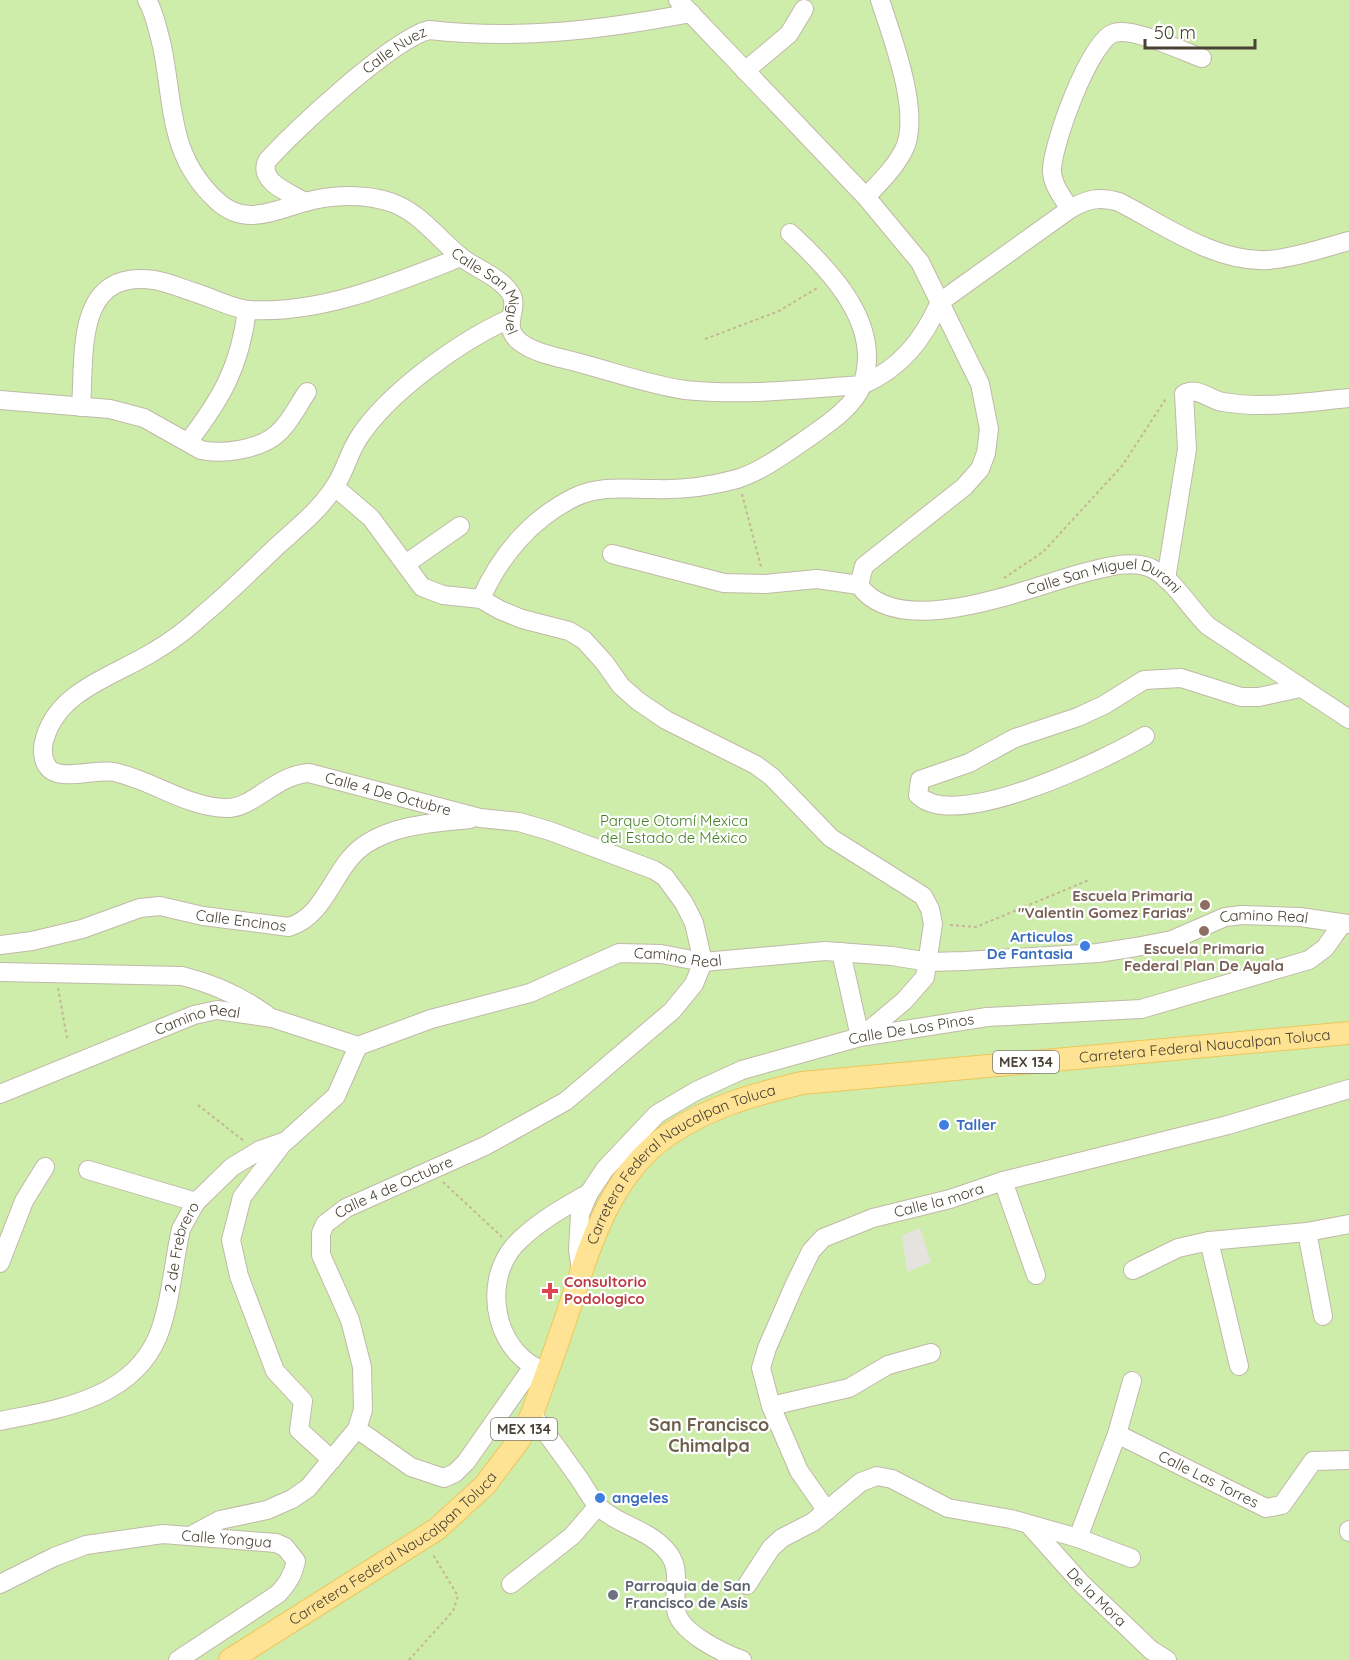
<svg xmlns="http://www.w3.org/2000/svg" width="1349" height="1660" viewBox="0 0 1349 1660" font-family="Quicksand,sans-serif">
<style>
.park{fill:#ceedab}
.parking{fill:#e5e3de}
.lines{fill:none;stroke-linecap:round;stroke-linejoin:round}
.minor-casing{stroke:#c1b9a7;stroke-width:20}
.major-casing{stroke:#efc559;stroke-width:24}
.path{stroke:#c4b597;stroke-width:2;stroke-dasharray:3 3;stroke-linecap:butt}
.minor{stroke:#fff;stroke-width:18}
.major{stroke:#ffe395;stroke-width:22}
.education-dot{fill:#8d6e63;stroke:#fff;stroke-width:2}
.shop-dot{fill:#3f7fe0;stroke:#fff;stroke-width:2}
.health-dot{fill:#e0444e;stroke:#fff;stroke-width:2}
.worship-dot{fill:#6b7280;stroke:#fff;stroke-width:2}
.labels{text-anchor:middle;stroke-width:4.5;stroke-linejoin:round;paint-order:stroke}
.shield{fill:#fff;stroke:#7f7a71;stroke-width:1.5}
.shield-label{font-size:14px;font-weight:bold;fill:#484134}
.street-label{font-size:15px;fill:#484134;stroke:#fff}
.park-label{font-size:15px;fill:#448022;stroke:#fff}
.education-label{font-size:15px;font-weight:bold;fill:#785e54;stroke:#fff;text-anchor:end}
.shop-label{font-size:15px;font-weight:bold;fill:#366cbe;stroke:#fff;text-anchor:start}
.health-label{font-size:15px;font-weight:bold;fill:#be3a42;stroke:#fff;text-anchor:start}
.worship-label{font-size:15px;font-weight:bold;fill:#5b616d;stroke:#fff;text-anchor:start}
.quarter-label{font-size:18px;font-weight:bold;fill:#6c5f4b;stroke:#fff}
</style>
<rect width="100%" height="100%" fill="#f5f0e6"/>
<path class="park" d="M0 0H1349V1660H0Z"/>
<path class="parking" d="M920 1228 931 1262 907 1272 902 1235Z"/>
<g class="lines">
<defs>
<g id="minor">
<path id="s1" d="M147 0C155 13 158 31 162 46 174 104 168 155 216 200 244 227 272 211 305 202 331 195 363 193 390 202 420 212 437 238 461 257 476 269 501 277 511 294 520 309 500 326 520 342 537 355 564 358 583 364 617 373 650 385 685 390 744 396 804 389 862 385 901 368 923 340 940 302L1070 209C1087 199 1100 196 1119 202 1164 225 1216 263 1268 260 1295 258 1323 248 1349 241"/>
<path d="M678 0 866 197 920 262 980 384 989 429 986 453 980 469 964 487 864 566 859 585"/>
<path d="M745 71 789 34 804 9"/>
<path d="M866 197C880 182 898 165 906 145 919 107 892 37 880 0"/>
<path id="s2" d="M305 202C290 193 258 182 267 161 294 130 393 39 429 30 520 40 602 30 691 13"/>
<path d="M1070 209C1063 198 1053 186 1052 172 1051 147 1090 40 1114 33 1133 27 1182 51 1202 58"/>
<path d="M0 400 110 409 144 418 201 450C223 455 260 449 277 434 290 423 298 405 307 392"/>
<path d="M81 407C85 354 74 269 154 280 167 282 181 288 193 292 211 297 232 309 250 310 322 314 395 283 461 257"/>
<path d="M188 442C222 398 240 366 247 310"/>
<path d="M335 487 371 518 422 587 443 595 481 599 500 610 522 619 569 631 584 640 604 662 621 686 638 701 666 720 756 765 772 777 831 838 923 896 930 909 933 924 925 977 904 1001 862 1036"/>
<path d="M612 554 724 583 765 584 817 579 859 585"/>
<path d="M407 563 460 526"/>
<path d="M1166 579 1187 449 1184 394C1198 386 1209 400 1223 402 1265 409 1307 402 1349 398"/>
<path id="s3" d="M859 585C899 643 1029 587 1083 573 1103 568 1131 559 1151 568 1174 579 1190 609 1208 626L1349 719"/>
<path d="M481 599C500 555 532 518 575 497 601 485 627 489 655 489 682 490 711 486 737 479 762 471 786 453 808 438 826 425 854 407 862 385 884 325 829 269 790 233"/>
<path d="M1145 736C1106 759 955 833 918 795L920 780 969 763 1015 738 1078 717 1104 705 1144 680 1181 678 1241 697H1259L1300 688"/>
<path id="s4" d="M0 945 32 941 82 929 140 908 160 906 203 916 289 927C328 915 333 865 366 844 397 824 435 823 470 819"/>
<path d="M841 952 860 1037"/>
<path d="M0 972 182 976C214 984 241 996 267 1015"/>
<path id="s5" d="M0 1094 194 1015 217 1010 272 1018 358 1046 431 1019 530 993 619 953 661 954 703 962 825 951 892 956 929 962 965 961 1098 953 1136 947 1172 940 1225 917 1242 915 1300 917 1349 924"/>
<path d="M284 1142 242 1197 231 1240 239 1276 275 1371 303 1401 299 1430 332 1460"/>
<path d="M88 1170 196 1202"/>
<path d="M1003 1181 1036 1275"/>
<path d="M1307 1232 1323 1316"/>
<path d="M1209 1241 1239 1366"/>
<path d="M0 1263 24 1201 45 1167"/>
<path id="s6" d="M581 1270 578 1250 580 1214 589 1193 605 1169 657 1114 696 1091 742 1070 860 1037 987 1017 1141 1009 1309 960 1325 948 1342 924"/>
<path d="M1133 1270 1178 1248 1209 1241 1307 1232 1349 1224"/>
<path d="M547 1372C497 1357 480 1286 514 1246 535 1223 563 1208 589 1193"/>
<path d="M771 1406 849 1388 888 1365 931 1353"/>
<path d="M532 1414C548 1435 563 1456 578 1477 585 1487 591 1499 599 1507 618 1525 647 1529 665 1549 683 1568 673 1586 676 1609 678 1632 723 1653 742 1660"/>
<path id="s7" d="M0 1421C59 1409 132 1399 158 1336 171 1303 173 1264 181 1229L196 1202 232 1167 260 1150 286 1141 336 1096 358 1046"/>
<path d="M357 1429 411 1467 444 1478 455 1473 466 1462 532 1368"/>
<path id="s8" d="M1117 1434 1266 1508 1282 1505 1313 1461 1349 1460"/>
<path id="s9" d="M827 1511 799 1471 771 1406 761 1368 767 1348 794 1286 811 1251 823 1238 873 1218 950 1199 1003 1181 1228 1125 1349 1089"/>
<path id="s10" d="M1031 1527 1081 1583 1151 1650 1167 1660"/>
<path d="M1349 1530V1532"/>
<path id="s11" d="M192 1535 220 1520 267 1510 292 1499 308 1488 357 1429 363 1410 362 1367 350 1320 321 1255V1233L325 1224 346 1208 485 1146 566 1101 672 1011 694 984 703 962 694 923 684 903 665 877 654 870 550 831 519 822 480 818 309 773C275 775 254 808 227 808 188 808 152 780 114 772 96 768 57 783 47 766 42 758 42 747 45 738 59 690 114 676 153 652 172 641 190 627 206 612 230 592 253 569 276 547 296 529 321 509 335 486 345 471 349 453 358 439 387 393 460 341 509 319"/>
<path d="M1078 1538 1117 1434 1132 1381"/>
<path id="s12" d="M0 1584 54 1557 86 1545 163 1534 276 1543 285 1547 296 1561C293 1575 288 1583 278 1594L178 1660"/>
<path d="M511 1584 572 1536 598 1506"/>
<path d="M747 1585 771 1548 782 1538 813 1522 861 1482 877 1476 892 1479 948 1508 1011 1519 1078 1538 1131 1558"/>
</g>
<g id="major">
<path id="s13" d="M230 1660 437 1529 485 1485 519 1440 532 1414C544 1381 556 1348 567 1315 589 1249 609 1173 671 1133 711 1106 756 1094 802 1083L1349 1033"/>
</g>
</defs>
<use href="#minor" class="minor-casing"/>
<use href="#major" class="major-casing"/>
<path class="path" d="M705 339 779 311 819 287
M742 494 761 567
M1004 578 1043 552 1122 466 1167 397
M950 925 976 927 1089 880
M58 988 67 1038
M198 1105 244 1141
M443 1182 502 1237
M409 1660 453 1611 458 1596 432 1553"/>
<use href="#minor" class="minor"/>
<use href="#major" class="major"/>
</g>
<g class="education-dot">
<circle cx="1205" cy="905" r="6"/>
<circle cx="1204" cy="931" r="6"/>
</g>
<g class="shop-dot">
<circle cx="1085" cy="946" r="6"/>
<circle cx="944" cy="1125" r="6"/>
<circle cx="600" cy="1498" r="6"/>
</g>
<path class="health-dot" d="M547 1282h6v6h6v6h-6v6h-6v-6h-6v-6h6z"/>
<circle class="worship-dot" cx="613" cy="1595" r="6"/>
<g class="labels">
<g class="shield">
<rect x="993" y="1051" width="66" height="22" rx="4.5"/>
<rect x="491" y="1418" width="66" height="22" rx="4.5"/>
</g>
<g class="shield-label">
<text x="1026" y="1067">MEX 134</text>
<text x="524" y="1434">MEX 134</text>
</g>
<g class="street-label">
<text dy="5" stroke="none"><textPath href="#s2" startOffset="231">Calle Nuez</textPath></text>
<text dy="5" stroke="none"><textPath href="#s1" startOffset="534">Calle San Miguel</textPath></text>
<text dy="5" stroke="none"><textPath href="#s3" startOffset="260">Calle San Miguel Durani</textPath></text>
<text transform="translate(388 794) rotate(15)" y="5">Calle 4 De Octubre</text>
<text dy="5" stroke="none"><textPath href="#s4" startOffset="248">Calle Encinos</textPath></text>
<text dy="5" stroke="none"><textPath href="#s5" startOffset="1310">Camino Real</textPath></text>
<text dy="5" stroke="none"><textPath href="#s5" startOffset="716">Camino Real</textPath></text>
<text dy="5" stroke="none"><textPath href="#s5" startOffset="212">Camino Real</textPath></text>
<text dy="5" stroke="none"><textPath href="#s6" startOffset="454">Calle De Los Pinos</textPath></text>
<text dy="5" stroke="none"><textPath href="#s13" startOffset="1260">Carretera Federal Naucalpan Toluca</textPath></text>
<text dy="5" stroke="none"><textPath href="#s13" startOffset="702">Carretera Federal Naucalpan Toluca</textPath></text>
<text dy="5" stroke="none"><textPath href="#s11" startOffset="496">Calle 4 de Octubre</textPath></text>
<text dy="5" stroke="none"><textPath href="#s9" startOffset="426">Calle la mora</textPath></text>
<text dy="5" stroke="none"><textPath href="#s7" startOffset="280">2 de Frebrero</textPath></text>
<text dy="5" stroke="none"><textPath href="#s8" startOffset="102">Calle Las Torres</textPath></text>
<text dy="5" stroke="none"><textPath href="#s12" startOffset="236">Calle Yongua</textPath></text>
<text dy="5" stroke="none"><textPath href="#s13" startOffset="198">Carretera Federal Naucalpan Toluca</textPath></text>
<text dy="5" stroke="none"><textPath href="#s10" startOffset="96">De la Mora</textPath></text>
</g>
<g class="park-label">
<text x="674" y="826">Parque Otomí Mexica<tspan x="674" dy="17">del Estado de México</tspan></text>
</g>
<g class="education-label">
<text x="1193" y="901">Escuela Primaria<tspan x="1193" dy="17">"Valentin Gomez Farias"</tspan></text>
<text x="1204" y="954" text-anchor="middle">Escuela Primaria<tspan x="1204" dy="17">Federal Plan De Ayala</tspan></text>
</g>
<g class="shop-label">
<text x="1073" y="942" text-anchor="end">Articulos<tspan x="1073" dy="17">De Fantasia</tspan></text>
<text x="956" y="1130">Taller</text>
<text x="612" y="1503">angeles</text>
</g>
<g class="health-label">
<text x="564" y="1287">Consultorio<tspan x="564" dy="17">Podologico</tspan></text>
</g>
<g class="worship-label">
<text x="625" y="1591">Parroquia de San<tspan x="625" dy="17">Francisco de Asís</tspan></text>
</g>
<g class="quarter-label">
<text x="709" y="1431">San Francisco<tspan x="709" dy="21">Chimalpa</tspan></text>
</g>
</g>
<path d="M1145 39v9h110v-9" fill="none" stroke="#484134" stroke-width="3"/>
<text x="1154" y="39" font-size="18" fill="#484134" stroke="#ffffff" stroke-width="4.5" paint-order="stroke">50 m</text>
</svg>
